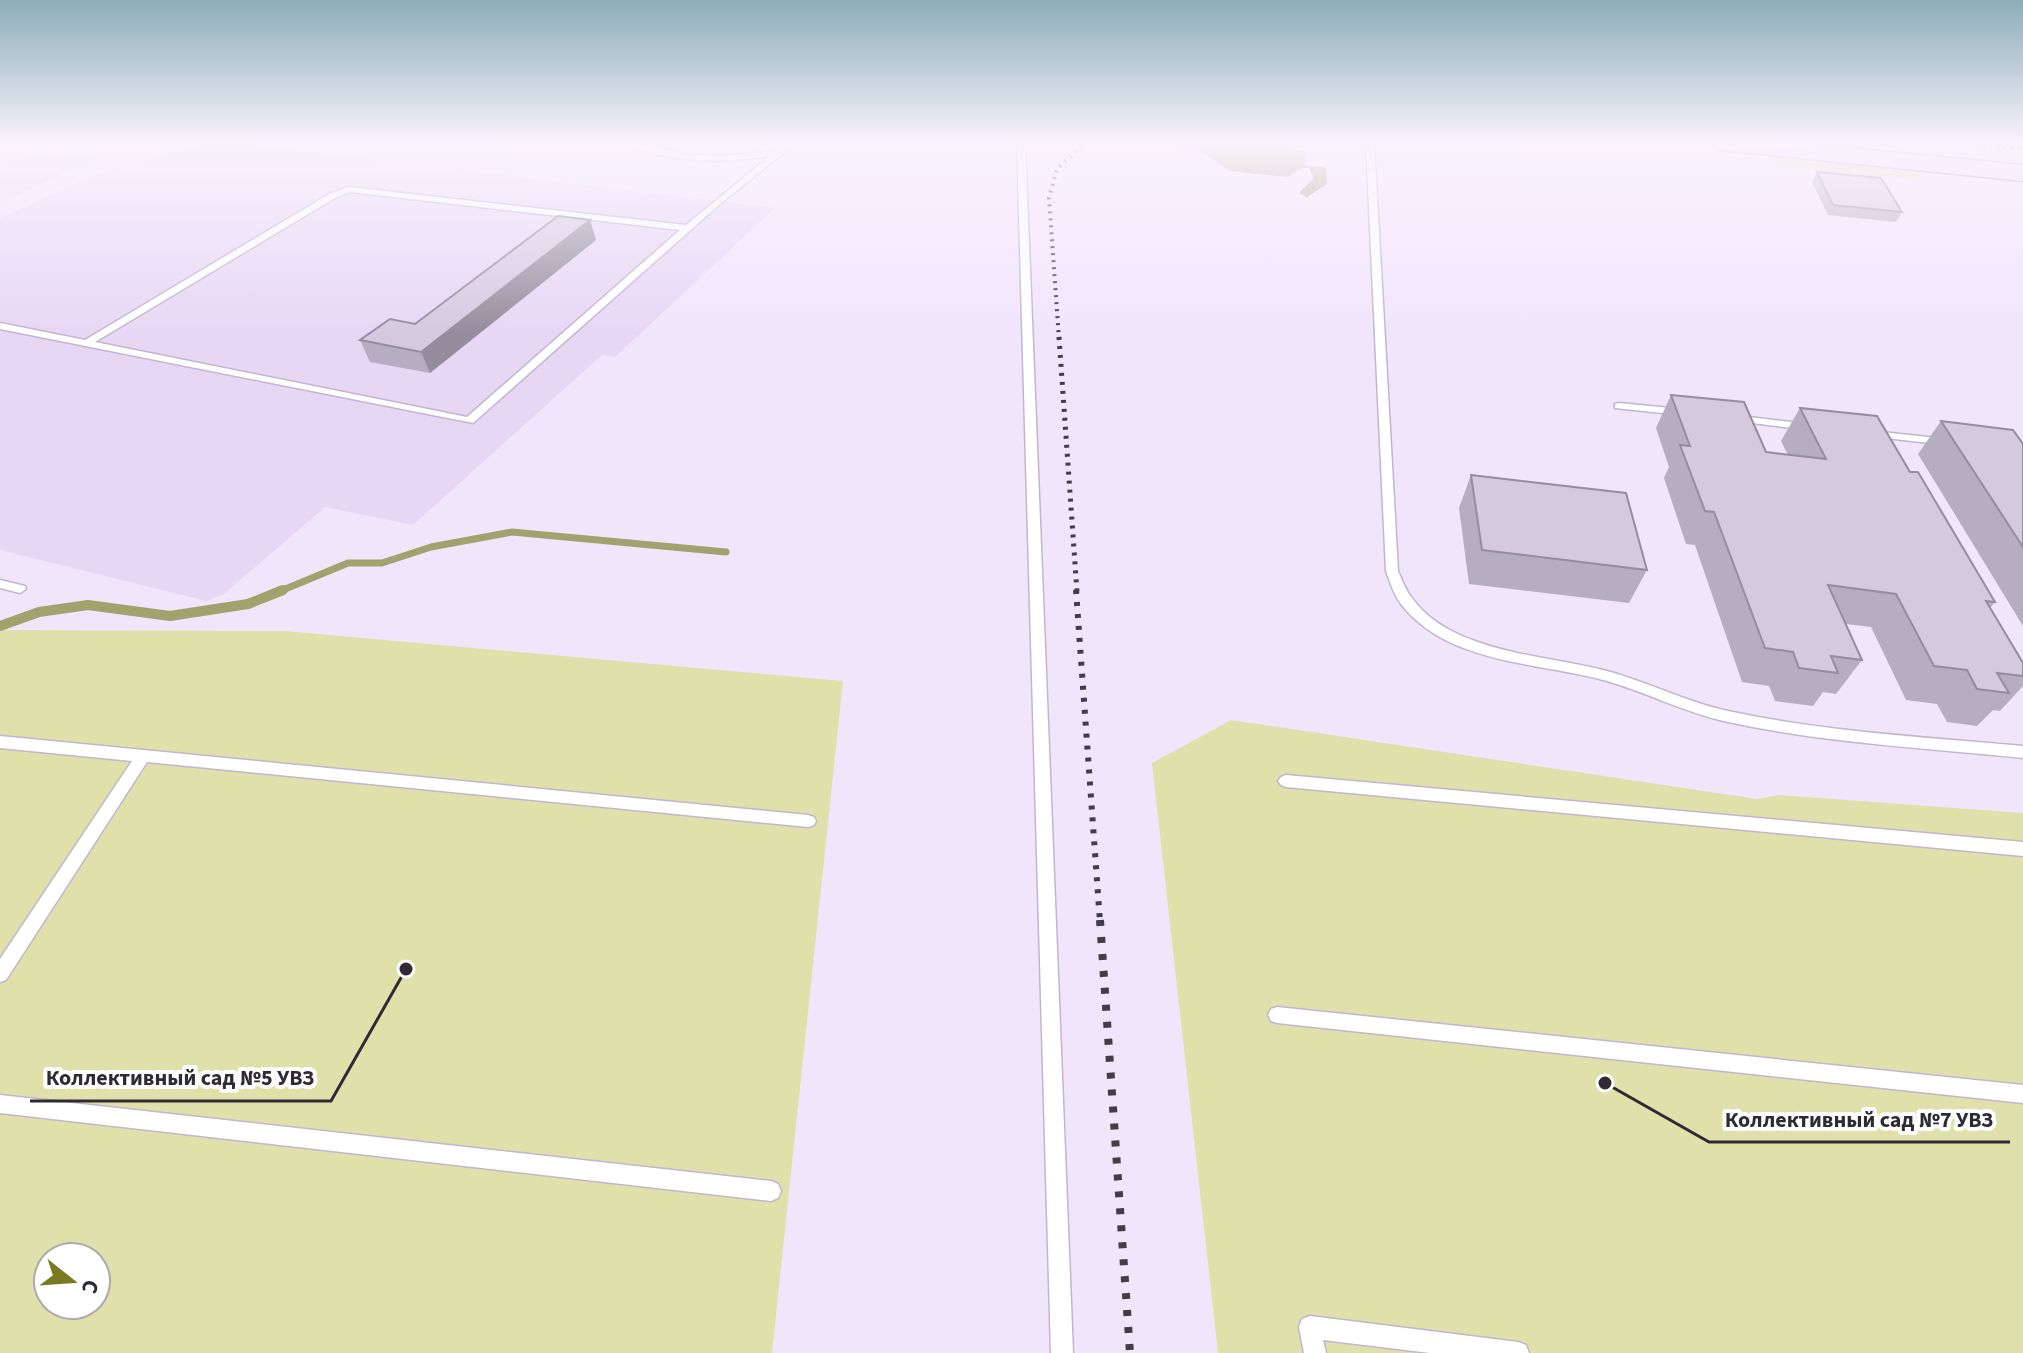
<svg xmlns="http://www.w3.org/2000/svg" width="2023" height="1353" viewBox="0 0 2023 1353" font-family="'Source Sans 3',sans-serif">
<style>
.built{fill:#e7d7f5}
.green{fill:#e0e0ab;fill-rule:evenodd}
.water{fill:#a2a26f}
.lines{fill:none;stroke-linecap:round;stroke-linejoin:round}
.stream-far1{stroke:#a2a26f;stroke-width:7}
.stream{stroke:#a2a26f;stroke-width:10}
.service-casing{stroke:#c2b6cc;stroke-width:3}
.primary-casing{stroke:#a38db6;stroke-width:3}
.service{fill:#fff;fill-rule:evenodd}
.primary{fill:#eddafd;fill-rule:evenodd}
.rail-far3{stroke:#433d48;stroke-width:4;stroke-dasharray:2 5;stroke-linecap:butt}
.rail-far2{stroke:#433d48;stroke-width:5;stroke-dasharray:3 6;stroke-linecap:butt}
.rail-far1{stroke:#433d48;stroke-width:6;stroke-dasharray:4 8;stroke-linecap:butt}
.rail{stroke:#433d48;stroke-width:8;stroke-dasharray:6 11;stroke-linecap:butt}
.wall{fill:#b7adc1}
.shaded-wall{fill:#958d9d}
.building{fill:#d5c9e0;stroke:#958d9d;stroke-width:2}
.leader{fill:none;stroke:#2f2a33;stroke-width:3}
.callout-dot{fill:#2f2a33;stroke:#fff;stroke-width:3}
.callout-label{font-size:22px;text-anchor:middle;font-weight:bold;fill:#2f2a33;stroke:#fff;stroke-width:8;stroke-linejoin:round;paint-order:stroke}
</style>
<rect width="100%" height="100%" fill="#f1e5fc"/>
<path class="built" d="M206 143H235L775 208 615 357 602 355 413 525 325 507 224 594 206 601 0 550V218L89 178Z
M79 155 92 156 93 160 0 202V161Z"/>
<path class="green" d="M1769 155 1914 169 1925 176 1909 179 1784 167 1765 158Z
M0 630 285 631 843 681 772 1353H0ZM48 1257H96V1305H48Z
M1231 720 1757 799 1779 795 2023 813V1353H1218L1152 763Z"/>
<path class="water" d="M1164 143H1290L1296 150 1304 151 1307 157 1304 165 1326 168 1327 184 1307 197 1299 193 1314 178 1309 168H1302L1287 177 1230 171 1205 154Z"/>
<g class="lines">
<path class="stream-far1" d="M278 592 348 563H382L431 547 512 532 726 552"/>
<path class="stream" d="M0 626 39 612 88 605 170 616 248 604 283 590"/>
<defs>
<path id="service" d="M626 143H639L685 154 721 156 777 151 787 143H796L720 204 473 423 0 329V323L85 340 329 194 349 187 686 225 770 156C724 163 669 164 626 143ZM350 192 680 230 467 417 95 342 335 198Z
M1017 143H1025L1073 1353H1051Z
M1366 143H1374L1398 571C1402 580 1406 591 1412 598 1451 653 1547 655 1607 671 1648 682 1686 702 1728 711 1825 732 1924 737 2023 746V758C1925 748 1825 743 1728 722 1686 713 1648 693 1607 681 1540 662 1448 665 1401 604 1394 595 1390 582 1386 571Z
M1619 403 1681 409 1686 412 1681 415 1615 408V404Z
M1733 415 1808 424 1814 427 1808 430 1729 420 1728 418Z
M1872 431 1947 439 1953 442 1947 445 1868 436 1866 434Z
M0 580 25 586 26 589 20 593 0 588Z
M0 736 808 815 814 817 816 821 814 825 808 827 147 762 6 980 0 982V959L132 761 0 748Z
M1286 775 2023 842V856L1286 787 1281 785 1278 781 1281 777Z
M1277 1007 2023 1085V1103L1277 1023 1271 1021 1268 1015 1271 1009Z
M0 1095 771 1181 778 1184 781 1191 778 1198 771 1201 0 1113Z
M1310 1316 1518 1342 1526 1345 1529 1353H1430L1323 1340 1326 1353H1304L1299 1327 1302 1319Z"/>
<path id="primary" d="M1709 143H1798L2023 165V181L1721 150Z"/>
</defs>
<use href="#service" class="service-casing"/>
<use href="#primary" class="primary-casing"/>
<use href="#service" class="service"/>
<use href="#primary" class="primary"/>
<path class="rail-far3" d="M1962 143 2023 149
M1059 339 1049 198 1057 169 1085 143"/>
<path class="rail-far2" d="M1059 337 1077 592"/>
<path class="rail-far1" d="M1076 590 1100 922"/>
<path class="rail" d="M1100 920 1130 1353"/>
</g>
<path class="wall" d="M1817 172 1902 212 1896 222 1828 215 1812 182Z
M590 220 596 240 430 373 370 362 360 340 415 324Z
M1671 395 1766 452 1788 455 1781 441 1800 408 1910 472 1995 602 1990 608 2023 663V686L2000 711 1993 710 1977 726 1947 722 1937 704 1906 700 1871 627 1846 624 1862 660 1836 694 1823 692 1813 706 1775 701 1769 686 1742 682 1695 545 1686 544 1664 478 1669 467 1656 428Z
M1941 421 2023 444V626L1918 454Z
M1471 475 1647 570 1629 603 1469 584 1459 508Z"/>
<path class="shaded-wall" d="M590 220 596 240 430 373 421 352Z"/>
<path class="building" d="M1817 172 1881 178 1902 212 1833 205Z
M558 216 590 220 421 352 360 340 390 319 415 324Z
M1671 395 1744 402 1766 452 1826 459 1800 408 1877 416 1910 472H1918L1995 602 1986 601 2023 663V676L1997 673 2009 693 1977 689 1967 670 1934 666 1896 594 1828 585 1862 660 1831 656 1838 673 1799 668 1793 652 1765 648 1714 512 1705 511 1680 445 1690 446Z
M1941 421 2013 430 2023 444V547Z
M1471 475 1626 493 1647 570 1482 550Z"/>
<linearGradient id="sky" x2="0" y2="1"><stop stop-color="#8cadb8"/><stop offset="0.43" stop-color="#f9f3fe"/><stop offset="1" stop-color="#f9f3fe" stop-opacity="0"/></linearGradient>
<rect width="2023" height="333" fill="url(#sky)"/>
<path class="leader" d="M406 969L331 1101H30M1605 1083L1709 1142H2010"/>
<g class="callout-dot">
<circle cx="406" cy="969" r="8"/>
<circle cx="1605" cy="1083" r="8"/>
</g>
<g class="callout-label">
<text x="180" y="1085">Коллективный сад №5 УВЗ</text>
<text x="1859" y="1127">Коллективный сад №7 УВЗ</text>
</g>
<g transform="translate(72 1281) rotate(107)"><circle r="38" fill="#ffffff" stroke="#acaaad" stroke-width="2"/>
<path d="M0-6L14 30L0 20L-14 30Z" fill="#7c7a21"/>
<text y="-12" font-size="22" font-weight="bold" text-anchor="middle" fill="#2f2a33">С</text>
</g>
</svg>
